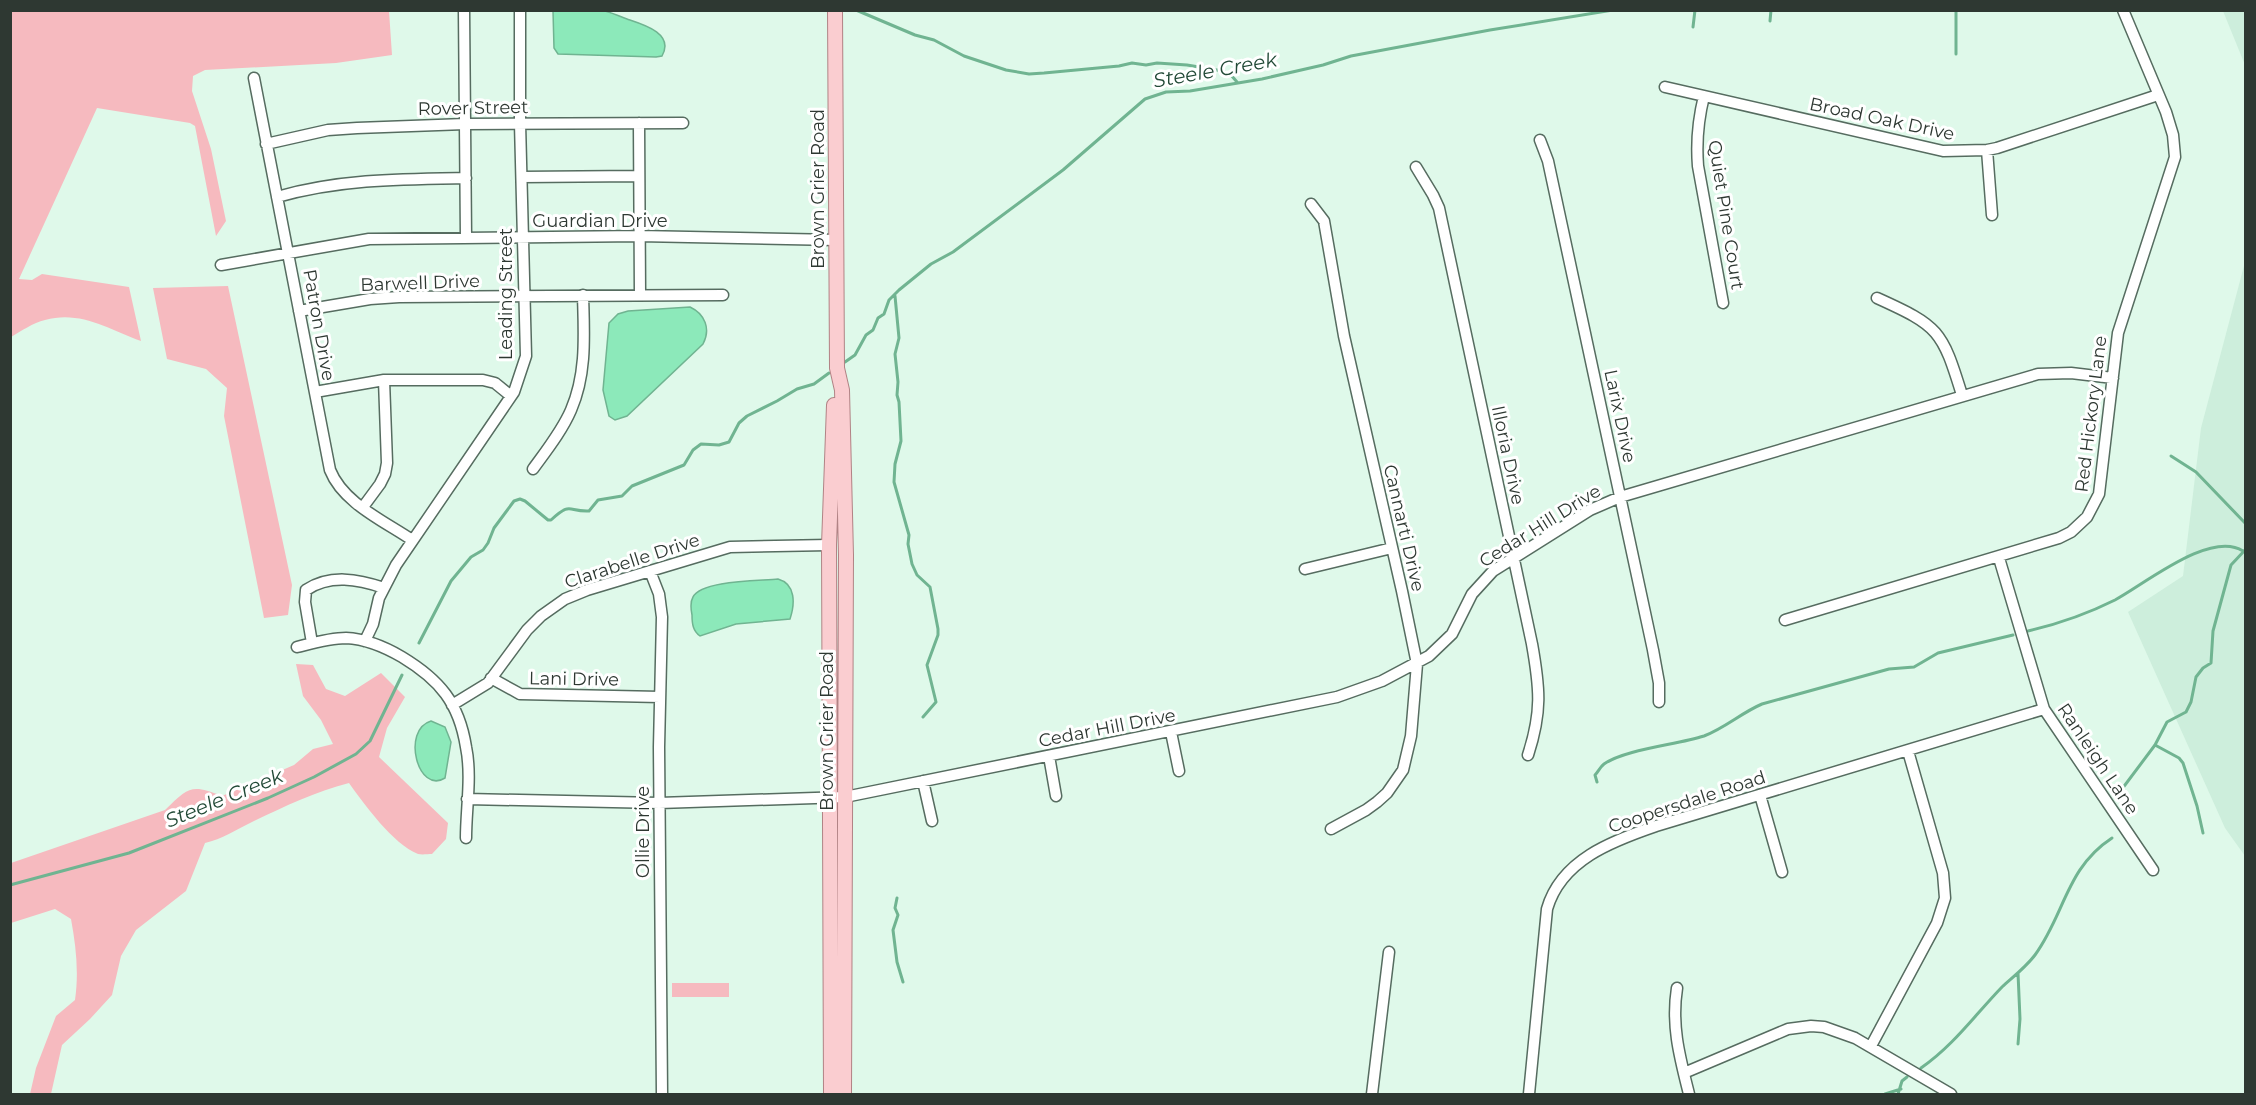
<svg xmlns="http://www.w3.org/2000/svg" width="2256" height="1105" viewBox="0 0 2256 1105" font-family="Montserrat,sans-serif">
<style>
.built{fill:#cdeedc}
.green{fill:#f6babf}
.water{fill:#8ce9ba;stroke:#70b491;stroke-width:1.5}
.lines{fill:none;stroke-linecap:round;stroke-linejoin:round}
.stream{stroke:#70b491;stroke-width:3}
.minor-casing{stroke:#566c60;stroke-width:13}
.major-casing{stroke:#b18385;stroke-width:16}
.minor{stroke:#fff;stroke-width:10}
.major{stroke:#facdd0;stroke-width:14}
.labels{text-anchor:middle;stroke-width:6;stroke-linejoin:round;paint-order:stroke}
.street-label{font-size:18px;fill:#2e3832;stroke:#fff}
.water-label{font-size:20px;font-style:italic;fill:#214936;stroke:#fff}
</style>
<rect width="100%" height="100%" fill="#dff9ea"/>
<path class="built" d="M2223 11H2245V65Z
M2245 262 2246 856H2245L2225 828 2128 612 2183 576 2201 428Z"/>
<path class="green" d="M11 10 389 11 392 55 336 63 205 70 193 76 192 91 211 149 226 221 216 236 195 126 190 123 97 108 19 279 32 280 42 274 129 287 141 341C108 329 80 310 45 320 33 323 21 331 11 337Z
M228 286 292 585 288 615 264 618 224 416 227 388 206 369 167 359 153 288Z
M296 664 313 665 326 689 345 696 381 673 405 697 387 728 379 757 448 823 446 839 432 854C428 854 422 855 418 854 393 844 364 804 349 783 315 792 283 807 252 822 236 830 222 839 205 843L186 891 136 930 121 956 112 995 90 1019 62 1045 51 1094H30L36 1068 56 1016 75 1000C79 972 76 946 71 919L55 909 11 923V863L165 810C189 787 191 784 222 796L294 765 313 749 333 744 321 720 303 696Z
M672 983H729V997H672Z"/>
<path class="water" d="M553 11C568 10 585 9 600 10 609 11 618 16 627 19 642 24 675 33 662 56L656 57 558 54 554 48Z
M690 307C705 314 711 329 703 344L627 416 615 420 609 416 603 390 609 323 618 314 628 311Z
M778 579C796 584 795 604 790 619L736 624 700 636C693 631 692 624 692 615 691 610 690 602 693 597 701 580 761 581 778 579Z
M431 721 445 727 451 742 445 778C418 795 401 730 431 721Z"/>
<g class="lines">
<path class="stream" d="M856 10 915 35 934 40 964 56 1006 70 1029 74 1044 73 1119 66 1132 63 1146 65 1157 63 1187 65 1223 71 1231 75 1237 82
M1956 10V54
M1770 21 1771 10
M1693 27 1695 10
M895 296 899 338 895 354 898 382 897 395 899 402 901 441 895 464 894 482 909 535 908 544 912 564 917 575 930 587 938 629V635L927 665 936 702 923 717
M845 362 855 355 866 335 873 330 878 318 884 314 889 300 899 290 931 264 953 252 1063 170 1145 99 1166 92 1190 91 1262 79 1323 65 1351 56 1490 30 1613 10
M2171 456 2196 472 2246 524
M2028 631C2058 624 2087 614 2115 600 2145 584 2210 530 2243 551
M419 643 451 581 471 557 483 550 488 543 494 528 514 501 520 499 525 501 548 520H551C572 501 567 512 589 511L598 500 622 496 632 486 684 465 693 450 701 444 719 445 729 442 739 423 747 416 777 401 797 389 814 384 829 373
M2155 745 2179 758 2183 763 2197 806 2203 833
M1597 782 1595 775C1598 772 1600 767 1604 764 1626 749 1676 745 1704 736 1725 728 1741 713 1762 704L1889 669 1914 667 1938 653 2013 635
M2119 793 2155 745 2167 722 2186 712 2191 702 2196 677 2203 668 2211 663 2213 631 2231 565 2246 549
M10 885 129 853 268 798 314 777 356 754 370 741 402 675
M897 898 895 908 898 915 893 930 897 962 903 982
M2018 1044 2020 1019 2018 973
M1921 1068C1953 1046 1975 1015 2002 987 2013 977 2026 967 2035 955 2065 914 2066 868 2112 838
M1885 1094 1901 1089
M1898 1094 1902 1081 1907 1077"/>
<defs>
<path id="minor" d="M464 10 466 238
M254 78 330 470C343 503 384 521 412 540
M1665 87 1943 151 1987 150 1997 148 2158 95
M1704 96C1698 120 1696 141 1698 166L1723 303
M639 123 640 295
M1540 140 1548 161 1653 650 1659 683V702
M266 144 328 130 357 128 465 124 683 123
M1987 150 1992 215
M1416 167 1433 195 1439 208 1532 644C1540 689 1542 712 1528 755
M522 177 639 176
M277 197C339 179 402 179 466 178
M1311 204 1324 221 1344 336 1402 591 1417 664 1411 736 1403 770 1387 793 1377 802 1366 810 1331 829
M221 265 369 239 639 236 837 240
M1877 298C1939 326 1942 330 1962 395
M299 311 370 299 399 297 723 295
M315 392 384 380H483L495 383 511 396
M533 469C546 451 562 431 571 410 587 373 584 334 583 295
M363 507 380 484 385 474 387 463 384 380
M1999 558 2044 709 2153 870
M1305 569 1392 548
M650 571 659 594 662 617 659 747 662 1094
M1785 620 2059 538 2071 532 2087 517 2099 494 2118 333 2175 157 2173 135 2166 112 2123 10
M365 641 373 624 379 598 396 565 514 392 526 356 520 123V10
M312 643 305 602 306 590C330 574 358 579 384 588
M297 647C313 643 330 638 346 638 366 639 385 647 402 657 440 680 459 703 466 747 472 776 466 809 466 838
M491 678 520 694 660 697
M452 705 488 683 527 630 541 616 565 599 587 590 730 547 829 545
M1171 732 1179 771
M1049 756 1056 796
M923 781 932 821
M1760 795 1782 872
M467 799 659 803 845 797 1337 697 1382 681 1429 656 1452 634 1472 594 1493 571 1590 510 1620 497 2038 374 2071 373 2113 378
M1677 988C1671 1026 1680 1058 1689 1094
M1871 1046 1937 923 1945 898 1943 873 1908 751
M1684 1073 1788 1029 1811 1026 1824 1027 1855 1038 1951 1094
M1372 1094 1389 952
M1529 1094 1547 909C1561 860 1612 841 1656 826L2044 709"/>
<path id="major" d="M835 10 837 368 842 390 846 555 844 1094
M831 1094 829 545 834 405"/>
</defs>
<use href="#minor" class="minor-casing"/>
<use href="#major" class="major-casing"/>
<use href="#minor" class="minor"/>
<use href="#major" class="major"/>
</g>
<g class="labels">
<g class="street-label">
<text transform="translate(473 108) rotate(-1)" y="6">Rover Street</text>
<text transform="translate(1882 119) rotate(12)" y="6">Broad Oak Drive</text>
<text transform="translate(818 189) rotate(-90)" y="6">Brown Grier Road</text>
<text transform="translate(1726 215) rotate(81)" y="6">Quiet Pine Court</text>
<text x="600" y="227">Guardian Drive</text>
<text transform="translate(420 283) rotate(-2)" y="6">Barwell Drive</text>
<text transform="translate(506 294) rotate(-90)" y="6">Leading Street</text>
<text transform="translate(319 325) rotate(80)" y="6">Patron Drive</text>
<text transform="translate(2091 414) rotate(-83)" y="6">Red Hickory Lane</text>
<text transform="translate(1620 416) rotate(78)" y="6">Larix Drive</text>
<text transform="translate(1508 455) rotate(78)" y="6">Illoria Drive</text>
<text transform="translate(1540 526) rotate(-32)" y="6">Cedar Hill Drive</text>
<text transform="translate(1404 528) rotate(77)" y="6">Cannarti Drive</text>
<text transform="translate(632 561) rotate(-18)" y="6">Clarabelle Drive</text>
<text transform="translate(574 679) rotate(1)" y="6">Lani Drive</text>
<text transform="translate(1107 728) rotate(-11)" y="6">Cedar Hill Drive</text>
<text transform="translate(827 731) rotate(-90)" y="6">Brown Grier Road</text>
<text transform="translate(2098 759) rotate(56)" y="6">Ranleigh Lane</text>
<text transform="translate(1687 802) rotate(-18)" y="6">Coopersdale Road</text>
<text transform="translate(643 832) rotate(-90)" y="6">Ollie Drive</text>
</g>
<g class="water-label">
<text transform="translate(1215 70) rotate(-10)" y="7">Steele Creek</text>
<text transform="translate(224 798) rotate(-22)" y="7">Steele Creek</text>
</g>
</g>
<rect width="2256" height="1105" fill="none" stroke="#2e3832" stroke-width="24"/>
</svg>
